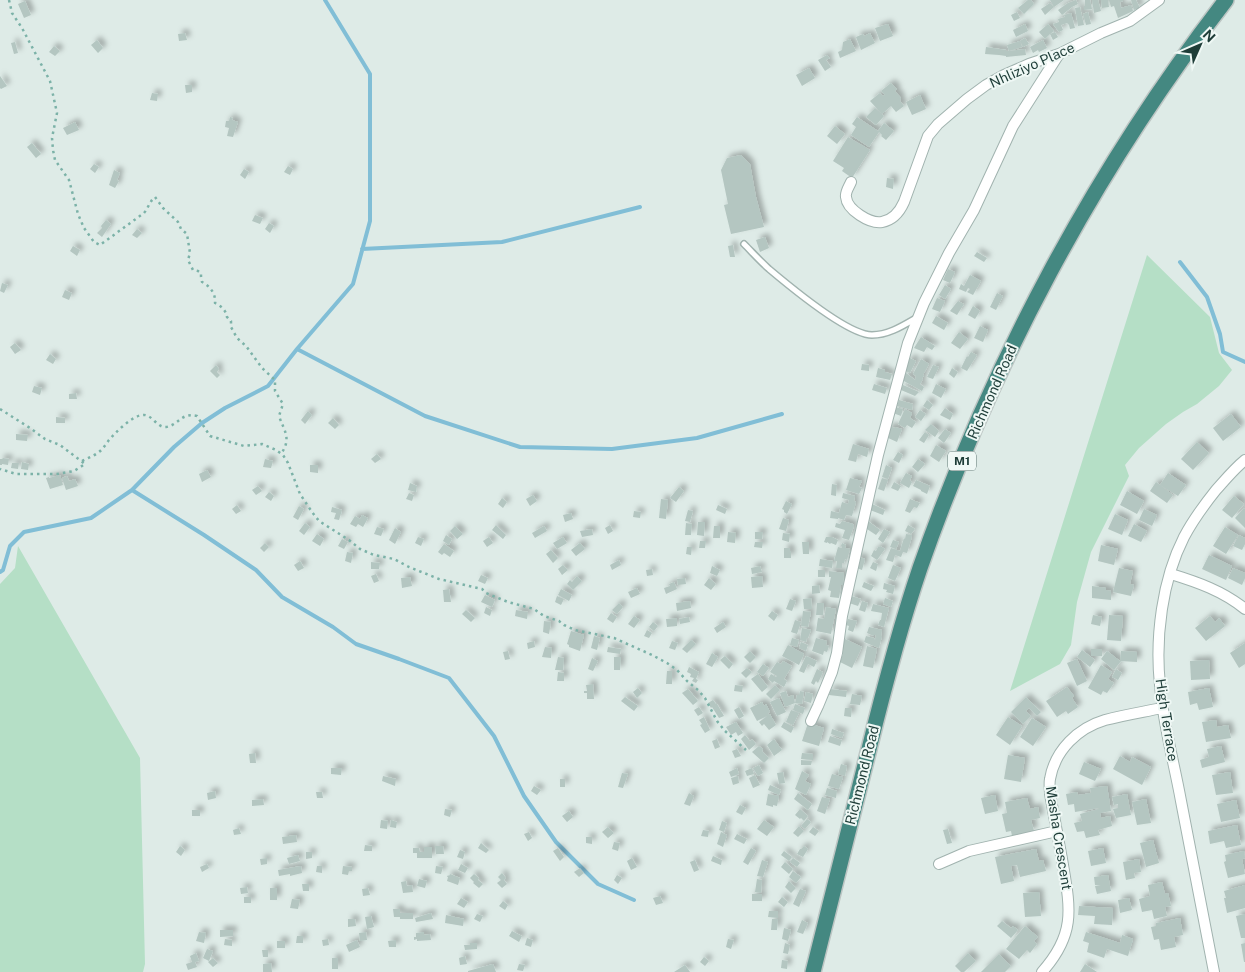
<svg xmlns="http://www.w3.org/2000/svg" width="1245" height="972" viewBox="0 0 1245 972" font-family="'Public Sans',sans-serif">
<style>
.green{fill:#b5dfc6}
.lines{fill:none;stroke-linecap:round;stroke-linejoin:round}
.stream{stroke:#81bed6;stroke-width:4}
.building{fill:#b4c6c1;filter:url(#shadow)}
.service-casing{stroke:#a1b3af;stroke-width:8}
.minor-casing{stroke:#a1b3af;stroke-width:12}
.trunk-casing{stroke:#bcc5c3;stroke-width:18}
.path{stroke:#7cb2a8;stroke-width:2.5;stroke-dasharray:2.5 4;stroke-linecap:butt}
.service{stroke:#fff;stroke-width:5}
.minor{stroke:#fff;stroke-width:10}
.trunk{stroke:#448881;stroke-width:15}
.labels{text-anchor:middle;stroke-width:4;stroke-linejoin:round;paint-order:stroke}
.shield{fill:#eff8f5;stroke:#5d7571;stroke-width:1}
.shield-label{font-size:12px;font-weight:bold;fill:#1e3d38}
.street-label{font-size:14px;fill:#1e3d38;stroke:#eff8f5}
</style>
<defs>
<filter id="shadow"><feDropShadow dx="4" dy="-4" stdDeviation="2.5" flood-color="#0004"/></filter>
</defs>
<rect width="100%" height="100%" fill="#deebe7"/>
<path class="green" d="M1147 255 1210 317 1219 353 1232 370 1219 386 1197 404 1183 412 1166 424 1139 448 1125 465 1129 476 1091 552 1077 602 1071 645 1060 664 1010 691Z
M18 546 140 758 145 964 143 972H0V584L15 568Z"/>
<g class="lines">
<path class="stream" d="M362 249 502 242 640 207
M1180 262 1207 297 1220 334 1223 352 1245 362
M297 349 425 416 520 447 612 449 697 438 782 414
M132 490 204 535 256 570 282 597 333 627 356 644 399 659 449 678 494 736 524 796 556 842 598 884 634 900
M0 572 3 570 10 546 24 532 91 518 132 490 174 447 202 423 225 408 268 386 297 349 353 284 370 221V74L325 0"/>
</g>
<path class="building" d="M1028 0H1031L1034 4 1024 14 1018 8Z
M1050 0H1064L1054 7Z
M1076 0 1078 4 1072 7 1062 15 1058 10 1068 3Z
M1085 0H1090L1092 9 1084 10V6H1085Z
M1092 0H1098L1101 11 1094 13Z
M1101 0H1108L1109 7 1102 8Z
M1109 0H1123V1L1120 2 1121 8 1131 5 1133 11 1118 18 1114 6 1111 7Z
M1131 0H1136L1140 8 1134 10Z
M25 1 31 15 24 18 18 4Z
M1050 3 1054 7 1045 15 1041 9Z
M1080 7 1084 25 1078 26 1075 8Z
M1017 12 1020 18 1014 21 1011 15Z
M1088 12 1091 24 1086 25 1083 14Z
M1071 13 1075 28 1070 29 1069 25 1067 23 1061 25 1063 30 1059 32 1053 24 1059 22 1058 19 1065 17 1064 15Z
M888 24 893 36 880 41 875 28Z
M1025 24 1028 31 1016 37 1013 30Z
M1048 24 1054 31 1050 34 1055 32 1058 37 1053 40 1050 34 1045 39 1039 32Z
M185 33 187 40 179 41 178 34Z
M870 33 875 43 861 50 856 37 863 34 864 36Z
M1025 38 1029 44 1023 47 1020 41Z
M850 39 856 51 840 58 838 52 842 50 843 42Z
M97 40 103 48 98 53 91 45Z
M1043 40 1047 48 1039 52 1038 50 1033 53 1030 47Z
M1020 41 1022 47 1009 51 1025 49 1026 55 1006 57V56L999 55 985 54 986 47 1006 50V51H1009L1007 45Z
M15 42 18 53 14 54 11 43Z
M54 46 60 51 55 56 49 52Z
M827 55 830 58 826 60 831 67 825 71 818 60Z
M809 68 815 78 802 86 796 75Z
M0 76 7 86 1 89 0 88Z
M891 83 897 89 895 91 901 98 900 101 904 106 896 112 891 106 882 114 870 101 880 93 883 96 885 95 881 91Z
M185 85H192V92L186 93Z
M152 93 158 94 157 101 150 100Z
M920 95 926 109 912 115 906 102Z
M875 108 884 116 876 125 866 117Z
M230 117 233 118 232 120 238 122 233 137 227 136 229 128 225 127 226 121H229Z
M857 117 878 131 884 123 894 131 886 140 881 136 882 135 879 132 869 147 851 135 856 127 852 124Z
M75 122 79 130 67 135 63 128Z
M835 126 845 134 837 144 827 136Z
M848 137 870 150 852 178 842 171 844 168 833 161Z
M32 143 41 154 36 158 27 147Z
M741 155 750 164 756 197 764 227 731 234 724 205 728 204 721 170 727 158Z
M94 164 99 167 95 173 90 169Z
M288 166 293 169 290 175 284 172Z
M244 169 249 172 245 179 240 175Z
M114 170 120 173 117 180 119 181 115 188 109 185Z
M887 178 894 179 893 189 886 187Z
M255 215 263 218 260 224 252 221Z
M106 220 111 224 102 237 97 233 102 228 101 226Z
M269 223 274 226 270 233 265 229Z
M137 229 142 233 137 238 132 235Z
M765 237 769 248 760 252 756 240Z
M733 245 735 257H730L728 246Z
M73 246 80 250 77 256 70 251Z
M977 252 987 258 984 262 974 256Z
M948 269 955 272 950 283 943 280Z
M970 275 981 281 973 295 967 292 970 289 968 288 966 292 959 289 961 284 964 286Z
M2 283 8 285 4 293 0 291Z
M945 285 951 289 945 299 939 295Z
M65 290 72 293 69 300 62 297Z
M997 293 1003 296 996 310 990 307Z
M937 298 945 301 940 312 932 309Z
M958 301 964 304 957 315 950 311Z
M973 306 980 311 975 319 968 315Z
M936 316 948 323 944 330 932 323Z
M980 326 988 330 983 342 974 338Z
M959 332 968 339 960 349 951 343Z
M921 337 935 346 932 350 927 347 924 352 914 348Z
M15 343 21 350 15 354 10 347Z
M971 352 977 355 967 371 961 368 967 356 968 357Z
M50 354 56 359 53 364 46 360Z
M910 358 916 361 910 373 903 370Z
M921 359 929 364 923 375H924L922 379H923L920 384 924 387 922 391 902 380 906 373 915 380 916 376 913 374Z
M862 364 869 365V371L861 370Z
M216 365 219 369 217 372 220 375 217 378 210 371Z
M933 365 939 367 933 379 927 377Z
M878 368 885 370V372L892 374 890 380 876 377Z
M952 368 958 372 954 378 949 374Z
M874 384 887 388 885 394 872 390Z
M936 384 946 389 941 398 932 393Z
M903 385 919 392 915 396 901 390Z
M34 386 42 388 40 395 32 392Z
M76 393 77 399H69V394Z
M899 400 913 404 912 410 897 406Z
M927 400 933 405 929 410 923 406Z
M895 407 903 409 901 416 893 413Z
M945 408 953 414 950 420 940 415Z
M905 409 912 413 910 418 916 422 912 428 907 425 905 428 898 424Z
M920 410 926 414 921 421 915 417Z
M308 411 312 415 305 424 301 420Z
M1231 414 1241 427 1223 441 1213 428Z
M56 417 65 418V423H56Z
M333 418 339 425 335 429 328 423Z
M931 424 939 431 935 437 925 430Z
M889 426 895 428V427L902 429 897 442 886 437Z
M945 429 951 433 944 443 938 438Z
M925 432 929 435 924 443 919 440Z
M16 434 28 435 27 441 16 440Z
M1197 442 1209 453 1193 470 1181 459Z
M853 444 869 449 867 457 858 454 856 462 848 460Z
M936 445 946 451 939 462 930 456Z
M898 452 903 455 899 463 893 460Z
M377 454 381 459 375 463 371 459Z
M3 458 9 459 8 465 2 464V465H0V459H2Z
M265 459 273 461 271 468 263 467Z
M918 459 925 464 918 472 912 467Z
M22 462 29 464 28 470 21 469Z
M12 463H19L18 469 11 468Z
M310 465H318V473L310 472Z
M886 465 892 468 888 479 882 477Z
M207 470 211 477 202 482 199 474Z
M906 473 912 476 910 480 912 482 909 488 900 483Z
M1168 473 1186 485 1178 496 1160 485Z
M60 475 63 485 50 489 46 478 49 477V478Z
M67 476 69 481 75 479 78 486 66 490 62 478Z
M850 478 862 481 859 487 862 488 859 494 846 490Z
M882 478 888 480 884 491 878 489Z
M916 480 930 486 927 494 921 491V490L913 486Z
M894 482 901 486 898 491 891 488Z
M1156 482 1173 495 1167 503 1150 491Z
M410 483 417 486 416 492 408 490Z
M832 484 837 485 836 496 831 495Z
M258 486 262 491 256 495 252 490Z
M679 487 684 491 676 502 670 498Z
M1127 491 1144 501 1137 514 1120 505Z
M269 492 274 496 271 501 265 497Z
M409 493 414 495 412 501 406 499Z
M843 493 855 496 854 501 856 502 852 516 846 515 844 520 838 518V519L830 518 831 511 839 513 842 502 848 504 849 500 842 498Z
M533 495 537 501 530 506 526 499Z
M1234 496 1244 504 1232 518 1222 510Z
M502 498 507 502 503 508 498 504Z
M661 499 668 500 666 519 659 518Z
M910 499 920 503 917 508 914 507 910 513 905 511Z
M786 501 792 504 787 514 784 512V510L782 509Z
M872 504 885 510 883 515 870 510Z
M237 505 241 511 236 514 232 509Z
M718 505 727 509 725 514 716 510Z
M299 506 304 509 298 520 293 517Z
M332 507 342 510 339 520 334 519 336 513 331 512Z
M1244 508 1245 509V528L1235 518Z
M1144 509 1157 515 1152 526 1139 520Z
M688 510 693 511 690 522 685 521Z
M634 511 641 512 640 518 633 517Z
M571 513 573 519 565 522 563 515Z
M1115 514 1128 520 1122 535 1108 529Z
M362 515 368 518 363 527 358 524 356 527 350 524 355 516 360 519Z
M783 518 789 520 786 531 779 529Z
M842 521 853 524 854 526 849 540 842 538 845 530 835 527 836 523 840 524Z
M868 521 880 530 876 535 864 527Z
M698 522H705L704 536 697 535Z
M305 523 310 527 304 535 299 531Z
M686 523 692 524 691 535H685Z
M1134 524 1147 531 1141 542 1128 536Z
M496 525 506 535 503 539 492 530Z
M610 525 613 531 608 534 605 528Z
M908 525 915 529 911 534 905 531Z
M455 526 463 534 457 539 450 531Z
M544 526 547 531 535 538 532 533Z
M714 526H720V538H713Z
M377 527 384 529 381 536 374 534Z
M1225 527 1238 535 1226 554 1213 546Z
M395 528 401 532 395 544 389 540Z
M592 529 593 535 582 537 580 531Z
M884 529 890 532 883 543 878 539Z
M728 532 736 533 735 543 727 542Z
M755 532H763L762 539H755Z
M783 533 790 534 789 542 782 540Z
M317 534 324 539 320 546 312 541Z
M906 534 912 535 911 540 905 539 911 540 907 553 903 552 901 557 895 555 893 562 886 560 891 548 900 551 904 538 905 539Z
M446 535 452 539 449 545 443 541Z
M1239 535 1245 538V544L1242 550 1233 546Z
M418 537 424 539 421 546 415 543Z
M489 537 493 543 487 547 483 541Z
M563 537 567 543 557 549 553 543Z
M826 537H832L838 540 836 545 831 543 830 544 827 542V543L824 542Z
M342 539 348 542 344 549 338 546Z
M893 540 899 542 896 549 890 547Z
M700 541H706L705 548H699Z
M755 542H763L762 548 754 547Z
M802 542H809V554H803Z
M265 543 269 547 264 552 260 548Z
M580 543 585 549 576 556 571 550Z
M842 543 846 545 845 548 850 549 847 560 845 559 844 563H842V568H836L837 561H834L838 547 842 548V547L841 546Z
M444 544 454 551 450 557 444 553 442 555 438 552Z
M1101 545 1118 549 1114 565 1098 561Z
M880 546 885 549 877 560 871 556 874 550 876 551 878 547H879Z
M687 547H692L691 555 686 554Z
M784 548H790V551H791V558H784Z
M551 550 558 558 553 563 546 554Z
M347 552 353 553 351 563 345 561Z
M1209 555 1232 566 1226 580 1202 569Z
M857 556 865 559 862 570 854 567Z
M820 559 833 561 832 568 819 566Z
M619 560 621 565 612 570 610 565Z
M300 561 304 568 298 571 294 565Z
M371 562 380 563 379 569H371Z
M873 562 878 564 876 571 870 568Z
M563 565 568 570 562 575 558 569Z
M893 565 901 568 895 581 888 578Z
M712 566 720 570 717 576 710 573Z
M760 566 762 572 752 574 751 568Z
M1119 568 1133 571 1130 584 1134 585 1131 596 1113 592Z
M1233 568 1245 573V578L1242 585 1228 578Z
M652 569 653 575 647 576 646 570Z
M818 570H825V577H818Z
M829 571 844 573 843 585H841L839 598 830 597 831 591 828 590 831 577H829Z
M376 574 379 581 374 583 371 576Z
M481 575 488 578 485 584 478 581Z
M577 576 582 581 573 590 567 584 570 580 572 582Z
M762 576 763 587 752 588 751 577Z
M410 577 412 586 402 588 401 578Z
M685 578 686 584 678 585 677 579Z
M709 578 716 584 711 590 704 585Z
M674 582 677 589 666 594 664 588 670 586 669 584Z
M864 582 874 586 871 591 862 587Z
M884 583 895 586 893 594 886 592 887 590 883 589Z
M819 585 820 593 812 594V586Z
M1092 586 1106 588V590L1111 591V600L1092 598Z
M637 588 640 594 631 598 628 592Z
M449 589 451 602H444L443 590Z
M561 589 572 595 569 601 558 595Z
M485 595 495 600 492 607 481 602Z
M557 596 564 599 561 605 555 602Z
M851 596 861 599 858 606 849 603Z
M811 598 812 609H804L803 599Z
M885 598 893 601 891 607 883 604Z
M790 599 796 601 792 611 786 609Z
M690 601 691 608 677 611 676 603Z
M862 601 868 603 865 612 859 610Z
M619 603 623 607 617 614 612 610Z
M817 603H824L823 615H816Z
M873 604 889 608 884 627 878 625 880 620H881L882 613 871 611Z
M486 607 492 610 490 616 484 613Z
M826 607 836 609 831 634 816 631 818 618 824 619Z
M466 610 475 618 471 622 462 614Z
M516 610 528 612 527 619 515 616Z
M772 611 778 615 774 621 768 616Z
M803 611 811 612 808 627 801 626Z
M611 613 617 617 613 623 607 619Z
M1093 615 1102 617 1100 626 1091 624Z
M1109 615 1123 616 1121 641 1107 640Z
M634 616 640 620 634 628 628 624Z
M1210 616 1215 622 1219 618 1225 626 1206 641 1195 628Z
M689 617 690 622 680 624 679 619Z
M677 618V626L667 627 666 619Z
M848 619 857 621 853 632 848 630 849 626 846 625Z
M795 620 801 622 797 634 791 632Z
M544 621 551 622 549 634 543 632Z
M653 622 658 626 654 631 649 627Z
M723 622 726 627 717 633 714 628Z
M869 627 882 630 881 636H882L879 648 864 642 866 636 874 638 875 640 876 635H874V636L867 633Z
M802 628 811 630 808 638H807L806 642 800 640Z
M647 630 652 633 649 638 644 636Z
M571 631 584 635 580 651 569 647V645L567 644Z
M594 636 600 638 597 650 591 648Z
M792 638 799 640 797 647 790 645Z
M816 638 827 641 826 645 829 646 827 652 824 651 823 655 812 651Z
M845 639 862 647 852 668 840 662 843 654 838 652Z
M691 640 696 644 687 653 682 649Z
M534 641 535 647 528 649 527 643Z
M672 641 678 643 675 650 669 648Z
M801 642 808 645 806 651 799 648Z
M1245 643V664L1239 668 1230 653Z
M788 645 804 654 799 665 782 656Z
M867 646 877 649 873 668 863 666Z
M545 647 552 648 551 658 542 657Z
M608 647 621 649 620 654 607 652Z
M1091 649H1102V656H1091Z
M1082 650 1095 660 1090 667 1077 657Z
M508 651 510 659 505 660 503 652Z
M750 651 756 657 750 663 744 657Z
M1107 651 1120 661 1121 651 1137 652V662L1120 661H1121L1114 670 1101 659Z
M712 653 718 657 712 667 706 664Z
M725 656 733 664 729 669 720 660Z
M806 656 817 661 814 667 808 664 804 673 799 671Z
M558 657 564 658 563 670H555Z
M614 657H621L620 670H614Z
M592 658 598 661 593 671 588 669Z
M1077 659 1087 681 1077 686 1067 663Z
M1209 660 1210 679 1191 680 1190 661Z
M783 661 792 666 784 679 787 681 784 687 774 681 773 683 768 679 771 674 776 677 777 676 770 672 777 662 781 664Z
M763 664 769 668 763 676 757 672Z
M1101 665 1112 672 1108 679 1114 683 1107 693 1103 691 1101 695 1088 688Z
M689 667 699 672 696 679 698 680 696 683 692 681 694 678 690 677 691 674 687 672Z
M747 668 752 672 746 678 741 673Z
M817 669 823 672 818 683 816 681 814 685 811 683Z
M1116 669 1122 673 1118 680 1112 677Z
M667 671H672V684H666Z
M558 672 564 673V681H557Z
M758 674 768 687 762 692 751 679Z
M593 684 594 699H587V693H584V691H587L586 685Z
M735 685 743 686 742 692 734 691Z
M775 685 780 690 771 699 766 694Z
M1067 687 1074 696 1072 698 1078 707 1068 714 1066 711 1057 717 1046 701Z
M638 688 642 693 637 698 633 692Z
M1209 688 1213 707 1199 710 1197 703 1190 705 1188 692Z
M688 689 698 701 693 705 682 693Z
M830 689 847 691 846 697 829 695Z
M786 691 788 697 793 695 795 703 785 707 780 693Z
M800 691 804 692 802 704 795 703 797 695H799Z
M806 692 813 694 811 703 804 701Z
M852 694 862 696 860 705 850 704Z
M625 697 638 706 634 711 621 701Z
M1026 697 1041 712 1037 716 1029 708 1026 711 1031 716 1023 724 1011 712Z
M779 698 786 712 777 716 770 702Z
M713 700 716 704H717L724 716 719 718 712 707 711 708 708 703Z
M762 702 764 706 766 704 770 712 768 713 769 715 757 721 750 708Z
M795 704 805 708 803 714 793 710Z
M699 707 703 713 698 716 694 710Z
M739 707 744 716 739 719 734 710Z
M845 708H852L851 717 844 716Z
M791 710 799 713 793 725 786 722Z
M770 714 776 725 769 730 764 724 762 726 759 722Z
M704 717 710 730 705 733 700 725 702 724 699 720Z
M1008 717 1022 726 1010 745 996 735Z
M1032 718 1046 727 1033 746 1020 737Z
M1216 720 1217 727 1228 725 1231 738 1206 742 1202 722Z
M736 722 743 733 738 736 736 732 731 735 726 727Z
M784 722 794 727 791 733 781 727Z
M808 723 824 728 819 746 802 741Z
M832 729 844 733 842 738 831 734Z
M745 735 750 741 752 739 756 744 749 750 741 739Z
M830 736 842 740 840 746 828 742Z
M717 739 720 747 715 749 712 741Z
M774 739 782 750 774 756 767 745Z
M759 746 763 749 762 751 769 758 764 763 752 752Z
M1221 746 1225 762 1202 768 1200 760 1209 757 1207 749Z
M737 749 741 756 735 758 732 751Z
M255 753 256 763H250L249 754Z
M802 753 813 754V760L801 759Z
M1008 755 1025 758 1021 782 1004 779Z
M1120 756 1130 762 1132 757 1151 767 1142 785 1113 769Z
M801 760 812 761 811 765H801Z
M1084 762 1101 769 1095 781 1079 774Z
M841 764 847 766 845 776 838 774Z
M759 765 763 773 758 776 753 768Z
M331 768H342L341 775 331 774Z
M737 768 739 774 731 777 729 772Z
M752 768 754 774 747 776 745 771Z
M802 771 809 775 805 781 811 784 806 795 795 789Z
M783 772 785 783 779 784 777 773Z
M1230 772 1233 793 1216 795 1212 775Z
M622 773 628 774 623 788 618 787Z
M832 774 843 777 839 789 828 786Z
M755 775 760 785 753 788 749 778Z
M383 776 396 779 395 786 382 781Z
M738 776 739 783 733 785 731 778Z
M560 779H565V787H560Z
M770 785 781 790 779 795 768 790Z
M534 786 541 790 537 795 531 791Z
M1107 786 1111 811 1100 813 1101 818 1110 816 1112 826 1098 830 1100 835 1086 838 1084 831 1077 832 1074 823 1082 821 1080 814 1099 809V808L1075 812 1074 804 1068 805 1066 794 1077 792 1078 795 1091 793 1090 788Z
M827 788 837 791 836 798 825 795Z
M215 791 216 798 208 800 207 793Z
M316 792H322L323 798H317Z
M689 793 694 796 690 806 684 804Z
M798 793 812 804 808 810 794 799Z
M768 794 779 796 777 806 773 805V807L766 805Z
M1127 794 1131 815 1116 818 1113 809 1118 808V804L1114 805 1112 797Z
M995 795 998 811 985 814 981 798Z
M822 797 830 799 825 814 817 811Z
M1027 798 1030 809 1038 807 1040 818 1031 820 1034 831 1012 836 1011 831 1006 832 1002 814 1007 813 1005 802Z
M263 799 264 805 252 806V800Z
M1146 799 1151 823 1137 825 1132 802Z
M1236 800 1240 818 1221 822 1217 804Z
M740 805 746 808 742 815 736 812Z
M445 809 452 810 450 817 444 815Z
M800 809 808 816 804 821 801 818 800 819 795 815Z
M192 810H200V816H192Z
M569 811 573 817 567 822 562 816Z
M807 819 811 822 805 829 801 826Z
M381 820 388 821 387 829 380 828Z
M391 820 397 822 396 828 390 827Z
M764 820 774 827 767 836 757 829Z
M722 821 727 823 724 832 719 830Z
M1237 825 1241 845 1226 848 1224 841 1210 844 1208 831Z
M799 826 804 831 798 837 793 833Z
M608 827 614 833 608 838 602 832Z
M813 827 819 831 815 836 809 832Z
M239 828 241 834 234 835 233 830Z
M948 829 952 843 947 844 943 830Z
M703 830 709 831 708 837 701 836Z
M529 832 532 838 528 841 524 834Z
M721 832 727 835 723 847 717 844Z
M737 834 747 839 744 844 734 839Z
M296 835 297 842 283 844 282 837Z
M586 837H592V844L586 843Z
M1153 840 1159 863 1146 867 1140 843Z
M614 842 620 843 618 851 612 849Z
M481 843 489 850 486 853 478 848Z
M365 845 372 846V851H364Z
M180 846 185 850 181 856 176 852Z
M435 846H443L444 854H436Z
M804 846 808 849 803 857 797 854 800 849H801Z
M424 847H432V858H417V853H413V848H419L420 852H424Z
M558 848 564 857 560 861 553 851Z
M751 848 756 851 748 865 743 862Z
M1103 848 1106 863 1091 866 1088 851Z
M1036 849 1039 861 1043 860 1046 871 1020 877 1017 865 1011 866 1014 881 1001 884 995 857Z
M460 850 465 852 463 859 457 857Z
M784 851 792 857 789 861 781 855Z
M1244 851 1245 858 1242 859 1245 874 1228 878 1224 862 1226 861 1225 855Z
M306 852H312V858L306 859Z
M298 855 300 861 289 864 287 858Z
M713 856 722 860 721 865 711 861Z
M267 858V864L261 865 260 859Z
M632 858 637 867 631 870 627 861Z
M793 858 800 863 797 867 790 862Z
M1139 859 1141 872 1134 873 1135 878 1126 880 1123 862Z
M695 860 699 870 694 872 690 862Z
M762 860 768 862 763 877 757 876Z
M785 862 793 869 789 874 781 867Z
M207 864 209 868 202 872 200 867Z
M461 864 468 868 465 873 458 870Z
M301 866 302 873 290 876V874L279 876 278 870Z
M317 866H322V873L316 872Z
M343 866 352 867V871H349L348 875 342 874Z
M436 866 443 867 441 874 435 873Z
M580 868 584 873 579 877 574 872Z
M793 871 801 877 796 883 789 877Z
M502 873 506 878 504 880 507 884 502 888 497 883 501 880 498 877Z
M450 874 460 878 458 885 447 881 448 877H447L448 875 449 876Z
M474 874 479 878 478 880 483 884 479 888 473 883 474 882 470 878Z
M617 875 622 878 618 884 614 880Z
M1108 875 1111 891 1097 894 1095 886 1101 885H1095L1094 877Z
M419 879 427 881 425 888 417 886Z
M757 879 762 880 761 893 755 892Z
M406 881 407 886 412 885 413 892 403 893 401 882Z
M789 881 796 888 791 893 785 887Z
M1162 882 1165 894 1168 893 1171 906 1165 907 1167 916 1154 919 1152 910 1142 912 1139 899 1150 896 1148 885Z
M302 884H309V891H303Z
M1245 885V908L1227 913 1224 898H1226L1224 891Z
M247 887 248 893 241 894 240 888Z
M270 888H277V900H270Z
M368 888 370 895 363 896 362 889Z
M800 889 806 891 799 907 793 904Z
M1039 892 1041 916 1025 917 1023 893Z
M752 894H762V901H752Z
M660 896 663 903 656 905 653 898Z
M244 897H251V903H244Z
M782 897 788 902 784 907 778 902Z
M461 898 468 902 464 908 457 904Z
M1129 898 1132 910 1120 913 1118 900Z
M292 899 300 900 298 909 290 908Z
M503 901 508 905 505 910 499 906Z
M1079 906 1113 908 1112 925 1094 924 1095 916 1078 915Z
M393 909H400V913H413V919H400V917H394Z
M769 911H778V918L768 917Z
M431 913 433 919 416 922 415 918Z
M477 914 483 916 480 922 474 919Z
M1245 914V938H1241L1236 916Z
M446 915 464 919 463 926 445 923Z
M371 916 374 927 367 929 365 917Z
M1180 918 1183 935 1174 937 1176 947 1161 950 1159 939 1154 940 1151 927 1156 926V923Z
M348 919H355L356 926 348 927Z
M772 919H778L777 930H771Z
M802 920 808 923 803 934 797 932Z
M1002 921 1011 928 1013 926 1018 930 1011 938 997 926Z
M1025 926 1038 937 1034 941 1037 944 1030 953 1027 950 1019 959 1006 949Z
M784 928 791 930 788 941 782 939Z
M220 930H233V936L220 937Z
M512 931 522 936 519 942 509 936Z
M199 932 206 933 204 943 196 941Z
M366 932 367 940 360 941 359 933Z
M424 932V935L430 934 431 940 417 941V939L414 940V937H416V933Z
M1086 932 1120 943 1122 935 1133 939 1128 956 1107 949 1104 958 1087 952 1089 943 1083 941Z
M297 936H303V943H296Z
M527 938 533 940 531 947 525 945Z
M225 939 232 940V946L224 945Z
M328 939 329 945 323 946 322 940Z
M728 939 734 940 731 949 726 947Z
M357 940 360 947 349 952 346 945Z
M396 940V947H389L388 941Z
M277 941H285V948H277Z
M470 943H477V949L465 950 464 945H470Z
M785 943 790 945 788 954 783 953Z
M1245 943V962H1244L1241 944Z
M207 949 213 951 209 961 203 958Z
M262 950H268V957H263Z
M196 953 199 961 195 962 197 967 188 970 186 964 192 962 190 956Z
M968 953 976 961 964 972H961L955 966Z
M999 954 1011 966 1005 972H981Z
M465 956 467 964 460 965 459 958Z
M704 957 709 961 705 966 700 962Z
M213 958 218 963 213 967 208 962Z
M332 958H338V969H332Z
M782 960 788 961 787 969 781 968Z
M271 963 272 972H263V964Z
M493 964 496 972H468V971Z
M519 964 525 965 523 971 517 970Z
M1085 964 1097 972H1080Z
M685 965 690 972H674Z"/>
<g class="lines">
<defs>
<path id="service" d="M744 244C752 252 760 261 769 269 788 285 848 335 872 335 889 335 904 325 918 317"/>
<path id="minor" d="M851 182C849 187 845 192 846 197 847 210 870 224 882 222 893 220 900 211 904 202L928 136 938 124 967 99 986 85 1004 75 1029 64 1059 54 1101 33 1130 21 1159 0
M1171 574C1197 582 1223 591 1245 609
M811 721 818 706 832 672 837 653 842 616 878 455 908 343 924 303 949 253 974 210 1013 126 1059 54
M939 864 946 861 969 851 1057 831
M1042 972C1077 933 1070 907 1062 859 1058 838 1054 816 1050 794 1050 790 1049 784 1050 779 1055 750 1078 728 1105 720 1124 715 1143 712 1162 708
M1214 972C1203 915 1192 858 1181 801 1174 762 1163 724 1160 685 1155 638 1162 580 1184 537 1193 520 1204 505 1216 490 1225 480 1234 469 1245 460"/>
<path id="trunk" d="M813 972C832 898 850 823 869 749 884 688 900 627 920 568 991 365 1094 171 1226 0"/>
</defs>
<use href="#service" class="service-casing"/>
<use href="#minor" class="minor-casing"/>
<use href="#trunk" class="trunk-casing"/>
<path class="path" d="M9 0 12 13 22 28 50 81 57 113 52 138 53 150 55 160 69 180 78 214 84 228 94 242 100 245 144 213C149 207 149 202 155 197L163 208 178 222 181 229 187 234 190 253 188 260 193 270 198 271 201 273V277L202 282C210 286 216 294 215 303 221 306 226 310 227 317L231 321V327L237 338 246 346 262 368 275 380V391L283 404 279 416C284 431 292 438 281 454
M0 409 30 428 45 439 60 445 85 464 74 471 57 474H16L0 469
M82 461C88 458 94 456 99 452 103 449 106 444 109 440 116 432 133 415 143 415 152 414 157 428 166 427 179 425 181 412 197 416L210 436 244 446 262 444 276 450 283 455 288 463 300 494 312 512 319 521 349 540 360 549 374 555 394 559 409 567 439 579 482 589 486 593 508 602 534 609 544 616 559 621 564 625 575 630 614 638 652 655 667 663 677 670 687 681 698 690 705 698 717 721 725 731 746 750"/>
<use href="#service" class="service"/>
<use href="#minor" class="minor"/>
<use href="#trunk" class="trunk"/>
</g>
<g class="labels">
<rect class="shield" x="948" y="451.5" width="28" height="19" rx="4"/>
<g class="shield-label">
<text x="962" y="465">M1</text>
</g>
<g class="street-label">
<text transform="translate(1032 65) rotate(-24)" y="5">Nhliziyo Place</text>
<text transform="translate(992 392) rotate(-66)" y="5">Richmond Road</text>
<text transform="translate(1167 720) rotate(81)" y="5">High Terrace</text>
<text transform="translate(862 775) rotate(-76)" y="5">Richmond Road</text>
<text transform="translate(1059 838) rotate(81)" y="5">Masha Crescent</text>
</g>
</g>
<g transform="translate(1200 45) rotate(45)" stroke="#eff8f5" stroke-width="4" paint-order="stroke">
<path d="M0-4L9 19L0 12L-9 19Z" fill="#1e3d38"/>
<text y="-8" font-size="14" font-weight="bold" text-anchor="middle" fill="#1e3d38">N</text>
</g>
</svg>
